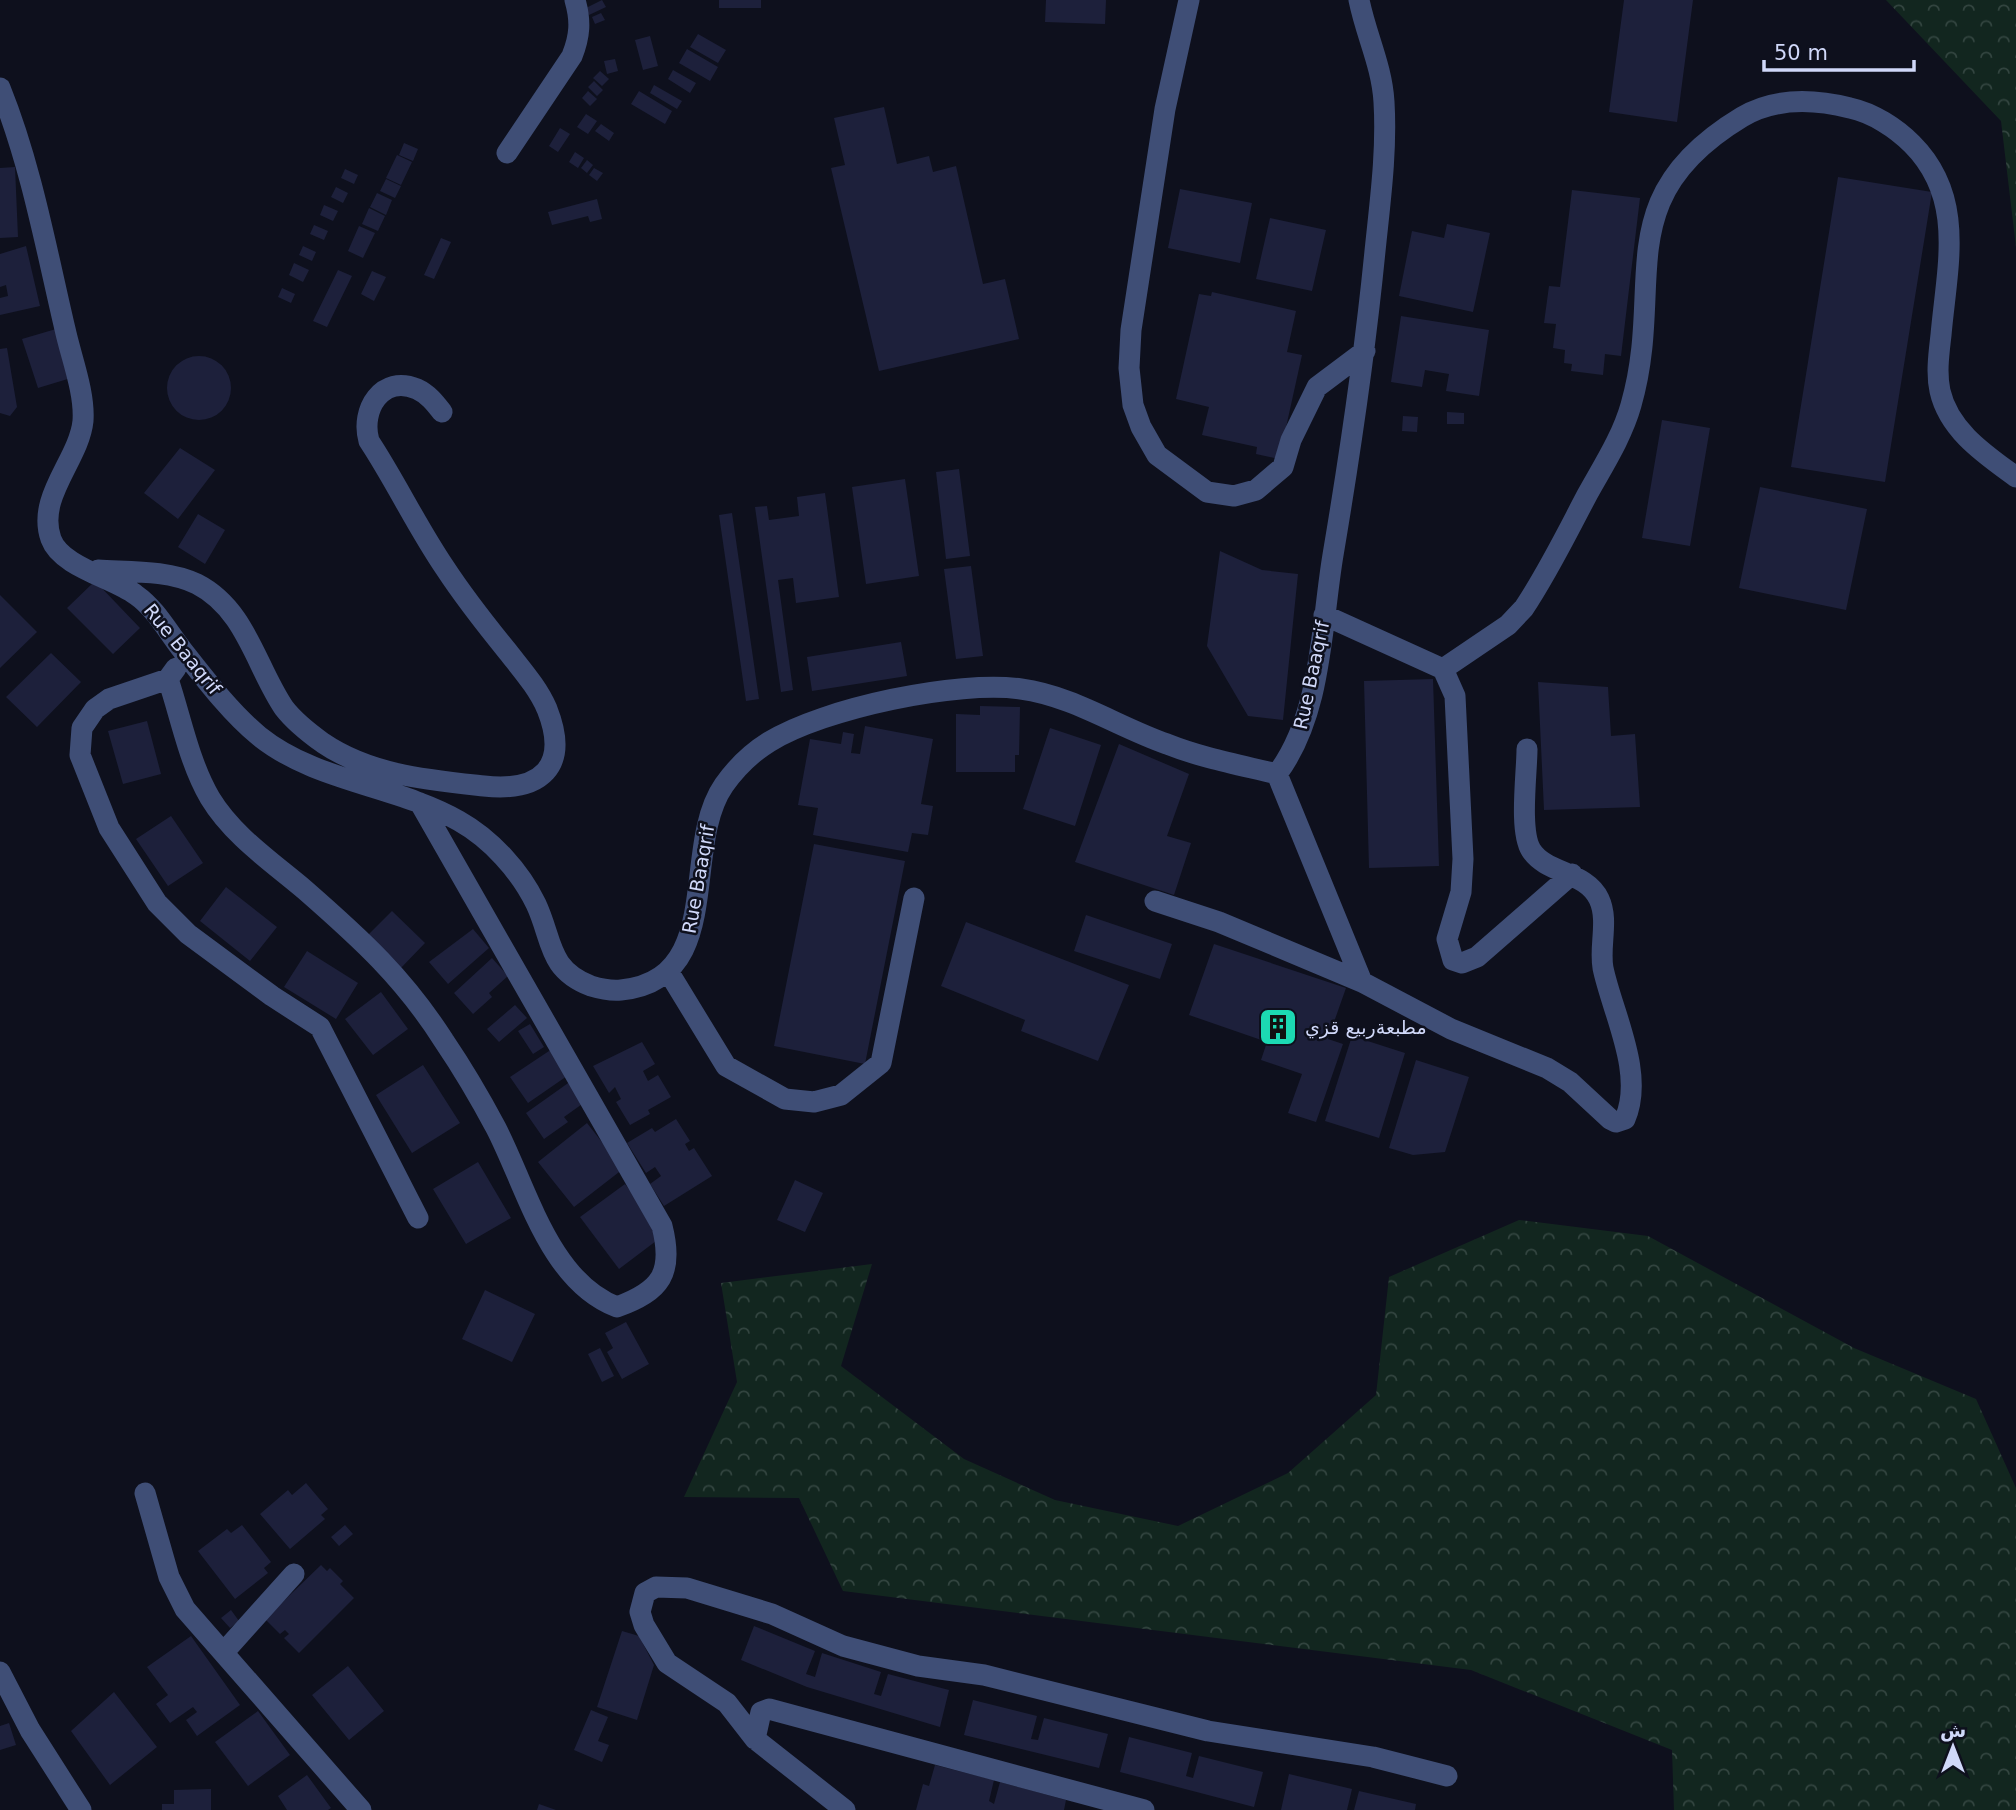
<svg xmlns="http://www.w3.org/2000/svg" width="2016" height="1810" viewBox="0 0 2016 1810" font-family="'DejaVu Sans',Vazirmatn,sans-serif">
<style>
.forest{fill:url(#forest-crowns)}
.building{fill:#1d203b}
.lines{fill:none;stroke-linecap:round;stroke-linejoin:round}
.minor{stroke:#3f4e76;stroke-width:21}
.labels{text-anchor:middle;stroke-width:5;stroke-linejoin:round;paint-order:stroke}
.street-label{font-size:19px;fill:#d0d8f9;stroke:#0e101d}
.poi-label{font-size:19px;fill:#d0d8f9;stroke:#0e101d;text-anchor:start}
</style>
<defs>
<pattern id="forest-crowns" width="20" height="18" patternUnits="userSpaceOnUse" patternTransform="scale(1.75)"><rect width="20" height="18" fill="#12261f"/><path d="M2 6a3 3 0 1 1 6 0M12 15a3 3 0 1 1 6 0" fill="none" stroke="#334540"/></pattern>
</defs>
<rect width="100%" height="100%" fill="#0e101d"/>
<path class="forest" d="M1886 0H2016V247L2001 121Z
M1519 1220 1648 1236 1854 1348 1976 1399 2016 1488V1810H1674L1672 1750 1471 1670 843 1591 799 1498 684 1497 737 1382 721 1283 872 1264 841 1366 964 1459 1055 1500 1178 1526 1288 1473 1376 1395 1389 1277Z"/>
<path class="building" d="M602 0 606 7 589 15 586 8Z
M719 0H761V8H719Z
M1046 0H1106L1105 24 1045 22Z
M1624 0H1693L1677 122 1609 112Z
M601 13 605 20 595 24 592 17Z
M698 34 726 50 718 63 690 47Z
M650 36 658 66 643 70 635 40Z
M687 49 718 67 710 81 679 63Z
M615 59 618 71 607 74 604 61Z
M673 70 696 83 690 93 668 79Z
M600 71 609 79 602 86 593 78Z
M594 81 603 90 597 96 588 87Z
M654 85 682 101 677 109 650 93Z
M588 91 597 99 590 106 582 98Z
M639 91 672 111 665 124 631 104Z
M884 107 897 164 929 156 933 172 956 166 983 284 1005 279 1019 339 879 371 831 168 845 165 834 118Z
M586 114 597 121 588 134 577 127Z
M601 124 614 133 609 141 595 131Z
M560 128 570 134 558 152 549 146Z
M404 143 418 149 413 161 399 155Z
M575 152 584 158 578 168 569 162Z
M397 155 412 162 401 185 386 178Z
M587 160 593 165 587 173 581 168Z
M15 167 18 237 0 238V168Z
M594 168 603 173 597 181 589 175Z
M345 169 358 175 354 184 341 178Z
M1838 177 1932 192 1885 482 1791 467Z
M386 179 401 186 395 198 380 191Z
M336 187 348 193 343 203 331 197Z
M1180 189 1252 203 1240 263 1168 248Z
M1572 190 1640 198 1621 356 1605 354 1603 375 1571 371 1572 364 1564 363 1565 350 1553 348 1556 324 1544 323 1549 286 1560 287Z
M377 193 392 200 386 215 370 207Z
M597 199 602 219 590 222 588 216 552 225 548 212Z
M324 205 338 211 333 221 320 215Z
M369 208 385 216 378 231 362 224Z
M1270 218 1326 230 1312 291 1256 279Z
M1447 224 1490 233 1473 312 1399 296 1412 231 1444 238Z
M314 225 328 231 324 240 310 234Z
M359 226 375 233 363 258 348 251Z
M441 238 451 242 434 279 424 275Z
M26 246 40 306 0 315V298L8 296 6 285 0 287V254Z
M303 246 316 252 312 261 299 255Z
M294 263 309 270 303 282 289 275Z
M338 270 352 276 327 327 313 321Z
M372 271 386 277 374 301 361 294Z
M282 288 295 294 291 303 278 297Z
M1212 292 1296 311 1287 352 1302 355 1279 459 1256 454 1257 447 1202 435 1209 407 1176 399 1199 294 1211 296Z
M1401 316 1489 330 1479 396 1446 391 1449 374 1425 370 1422 387 1391 382Z
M56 329 71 378 38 388 22 339Z
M7 348 17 407 10 416 0 413V349Z
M167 388a32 32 0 1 1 64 0a32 32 0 1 1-64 0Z
M1447 412 1464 413V424H1447Z
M1403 416 1418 417 1417 432 1402 431Z
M1662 420 1710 428 1690 546 1642 538Z
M180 448 215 470 178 519 144 493Z
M959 469 970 556 946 559 936 472Z
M905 479 919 576 866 584 852 487Z
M1760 487 1867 509 1846 610 1739 588Z
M825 493 839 597 796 603 793 578 778 580 793 690 781 692 755 507 767 506 769 520 799 516 797 497Z
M732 513 759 699 746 701 719 515Z
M198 514 225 530 205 564 178 547Z
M1220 551 1262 570 1298 574 1283 720 1248 716 1207 646Z
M971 566 983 656 956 659 944 569Z
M95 581 140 628 113 654 67 608Z
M0 595 37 632 0 668Z
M901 642 907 676 812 691 807 657Z
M51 653 81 682 37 727 6 697Z
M1433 679 1439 866 1369 868 1364 681Z
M1538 682 1608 687 1611 736 1635 734 1640 807 1544 810Z
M980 706 1020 707 1019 755H1015V772H956V714L980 715Z
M147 721 161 774 123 784 108 731Z
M865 726 933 739 921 804 933 806 928 835 912 833 908 852 813 835 818 808 798 805 810 739 841 744 843 732 854 734 851 753 860 754Z
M1050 728 1101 745 1075 826 1023 809Z
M1119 744 1189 774 1167 836 1191 843 1174 895 1075 862Z
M171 816 203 863 168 886 136 839Z
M814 844 905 861 865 1064 774 1046Z
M226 887 277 927 250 961 200 921Z
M392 911 425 943 399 970 365 938Z
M1086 915 1172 944 1160 979 1074 951Z
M966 922 1129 985 1098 1061 1021 1031 1025 1020 941 986Z
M473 929 489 948 448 984 429 962Z
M1214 944 1346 988 1328 1039 1343 1044 1316 1122 1288 1113 1302 1074 1261 1060 1267 1042 1189 1015Z
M307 951 358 983 336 1019 284 987Z
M492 958 508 976 489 993 492 997 473 1014 454 993Z
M381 992 408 1029 373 1055 345 1019Z
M515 1005 527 1018 499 1042 487 1029Z
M530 1024 544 1047 533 1054 518 1031Z
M1352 1036 1405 1053 1379 1138 1325 1121Z
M642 1042 655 1064 643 1071 648 1081 658 1075 671 1097 648 1110 650 1114 630 1125 616 1102 621 1099 615 1087 609 1093 593 1066Z
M552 1049 570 1074 528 1103 510 1077Z
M1416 1060 1469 1077 1445 1152 1413 1155 1389 1148Z
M423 1065 460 1123 412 1153 376 1095Z
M571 1081 585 1102 564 1117 568 1122 544 1139 526 1113Z
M676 1119 690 1141 685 1144 689 1151 694 1148 712 1176 664 1206 650 1184 661 1176 655 1167 646 1173 627 1143 652 1128 655 1132Z
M587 1123 623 1169 574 1207 538 1162Z
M478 1162 511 1218 466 1244 433 1189Z
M795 1180 823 1193 805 1232 777 1220Z
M625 1184 664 1235 619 1269 580 1217Z
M485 1290 535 1314 512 1362 462 1339Z
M626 1322 649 1364 622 1379 607 1352 613 1348 605 1333Z
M600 1348 614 1376 602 1382 588 1354Z
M306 1483 328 1509 321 1515 325 1519 290 1549 260 1514 288 1490 292 1495Z
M242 1525 271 1562 264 1568 268 1573 235 1599 198 1551 227 1529 231 1533Z
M345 1525 353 1534 339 1546 331 1537Z
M321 1565 327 1571 330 1568 343 1581 340 1584 354 1598 299 1653 284 1638 289 1634 285 1630 280 1634 265 1619Z
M231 1610 239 1621 230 1628 221 1618Z
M754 1626 815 1651 806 1674 815 1677 822 1653 881 1672 874 1694 881 1696 888 1674 949 1690 940 1727 807 1687 741 1660Z
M622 1631 639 1636 654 1665 637 1720 597 1707Z
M191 1636 240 1705 197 1736 186 1720 197 1712 193 1707 170 1723 156 1704 168 1695 147 1667Z
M348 1666 384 1711 349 1740 312 1695Z
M114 1692 157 1747 110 1785 71 1731Z
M973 1700 1037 1716 1031 1739 1038 1740 1044 1718 1108 1734 1099 1768 964 1735Z
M591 1710 608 1717 598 1741 609 1745 602 1762 574 1750Z
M258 1711 290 1755 248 1786 215 1742Z
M9 1723 16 1745 0 1750V1726Z
M1129 1737 1192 1753 1186 1776 1193 1778 1199 1756 1263 1772 1254 1807 1120 1772Z
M935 1765 994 1780 989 1801 994 1804 1000 1782 1066 1800 1064 1810H916L923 1784 929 1786Z
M1289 1774 1352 1789 1347 1810H1281Z
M307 1775 331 1808 328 1810H287L278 1796Z
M211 1789V1810H162V1804H174V1790Z
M1359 1791 1416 1804 1415 1810H1354Z
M539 1804 556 1810H537Z"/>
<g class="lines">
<path class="minor" d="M1189 0 1165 109 1131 330 1129 368 1133 405 1141 427 1157 455 1207 492 1234 496 1256 490 1283 467 1291 440 1317 387 1365 351
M0 88C31 165 46 248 65 329 71 357 85 392 83 421 79 460 36 497 51 539 61 567 114 578 136 595 156 609 168 632 183 651 205 679 231 713 259 736 316 782 396 785 459 821 491 839 520 871 536 904 553 940 547 969 591 986 601 989 611 991 621 990 727 979 680 848 724 785 736 768 753 752 769 742 824 708 958 680 1021 689 1073 696 1118 727 1167 744 1202 758 1240 765 1277 774 1322 714 1321 627 1333 555 1350 454 1365 353 1375 251 1380 202 1387 152 1384 102 1382 66 1366 35 1359 0
M507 153 572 56C580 36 581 21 575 0
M98 570C130 572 168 570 197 584 246 609 256 667 284 708 294 721 309 733 323 743 370 775 428 780 484 786 541 792 570 767 547 709 538 688 522 670 508 652 486 625 464 597 445 568 417 527 396 482 369 441 360 410 382 374 417 389 428 394 435 403 442 412
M1324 615 1443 669 1455 696 1463 859 1461 892 1447 939 1453 960 1462 963 1477 957 1572 874
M176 668 168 679 109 699 95 709 82 728 80 755 109 828 157 903 188 934 272 996 320 1027 418 1218
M1443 669 1508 625 1524 608C1548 572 1567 533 1587 495 1603 466 1622 437 1631 405 1666 283 1606 199 1742 117 1774 98 1814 99 1850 108 1873 113 1896 128 1912 144 1966 198 1947 266 1941 335 1939 353 1936 373 1940 391 1949 431 1986 455 2016 477
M168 679C181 718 189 762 210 798 233 836 272 862 305 890 361 939 404 978 444 1041 463 1069 480 1098 496 1128 527 1188 549 1281 617 1307 661 1291 674 1273 662 1226L420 803
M1155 901 1219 922 1362 982 1277 774
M668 971 726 1066 785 1099 814 1102 841 1095 881 1063 914 898
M1362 982 1451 1029 1547 1068 1570 1082 1610 1119 1616 1122 1625 1119C1645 1073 1612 1012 1603 968 1599 946 1609 920 1599 899 1586 871 1546 874 1531 850 1519 830 1527 773 1527 749
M145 1493 169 1577 185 1609 361 1810
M224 1652 294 1574
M0 1672 30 1730 81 1810
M755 1739 761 1712 769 1709 1144 1810
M845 1810 755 1739 727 1703 667 1663 644 1625 640 1612 645 1593 656 1587 687 1588 772 1614 843 1646 918 1666 984 1675 1208 1731 1373 1757 1447 1776"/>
</g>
<defs>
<symbol id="building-square" viewBox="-11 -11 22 22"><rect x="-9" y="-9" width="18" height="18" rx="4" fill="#1cd9b3" stroke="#0e101d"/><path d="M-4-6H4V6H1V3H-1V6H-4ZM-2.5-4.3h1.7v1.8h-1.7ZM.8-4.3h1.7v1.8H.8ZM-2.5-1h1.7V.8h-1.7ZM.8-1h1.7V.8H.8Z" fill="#111"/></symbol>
</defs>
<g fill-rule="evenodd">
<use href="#building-square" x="1256" y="1005" width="44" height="44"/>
</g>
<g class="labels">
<g class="street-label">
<text transform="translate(183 649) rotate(51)" y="7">Rue Baaqrif</text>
<text transform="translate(1311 675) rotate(-78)" y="7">Rue Baaqrif</text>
<text transform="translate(698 879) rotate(-80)" y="7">Rue Baaqrif</text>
</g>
<g class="poi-label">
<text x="1305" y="1034">مطبعةربيع قزي</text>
</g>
</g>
<g transform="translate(1953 1747)" stroke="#0e101d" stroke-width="5" paint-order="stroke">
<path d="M0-5L12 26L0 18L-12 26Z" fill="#d0d8f9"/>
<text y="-10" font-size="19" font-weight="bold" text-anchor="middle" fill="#d0d8f9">ش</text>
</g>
<path d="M1764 60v10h150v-10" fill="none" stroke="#d0d8f9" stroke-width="3.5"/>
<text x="1774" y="60" font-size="21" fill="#d0d8f9" stroke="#0e101d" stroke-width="5" paint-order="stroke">50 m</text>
</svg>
